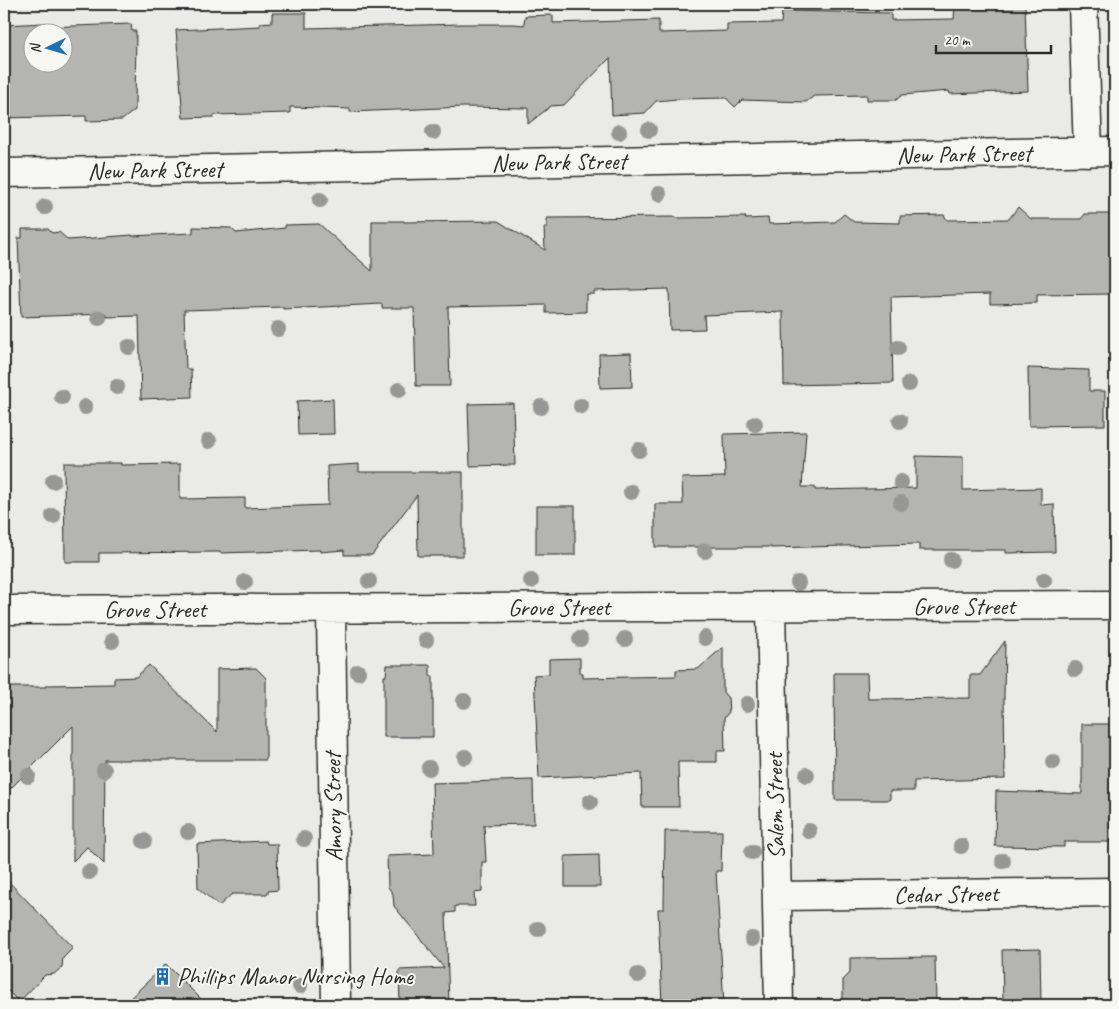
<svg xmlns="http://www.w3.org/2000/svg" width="1119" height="1009" viewBox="0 0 1119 1009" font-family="Caveat,sans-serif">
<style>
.building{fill:#b4b4b1;stroke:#2b2b2b;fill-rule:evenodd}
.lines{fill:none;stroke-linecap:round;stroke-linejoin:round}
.minor-casing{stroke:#2b2b2b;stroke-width:31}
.minor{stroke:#f6f6f2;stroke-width:28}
.tree{fill:#979795}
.labels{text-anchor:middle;stroke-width:4;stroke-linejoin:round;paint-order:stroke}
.street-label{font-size:24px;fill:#2b2b2b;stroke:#f6f6f2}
.poi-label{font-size:24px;fill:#2b2b2b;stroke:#f6f6f2;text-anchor:start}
</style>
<rect width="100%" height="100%" fill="#eaeae6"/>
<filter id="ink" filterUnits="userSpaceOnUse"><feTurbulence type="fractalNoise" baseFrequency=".02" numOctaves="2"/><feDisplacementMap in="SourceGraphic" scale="10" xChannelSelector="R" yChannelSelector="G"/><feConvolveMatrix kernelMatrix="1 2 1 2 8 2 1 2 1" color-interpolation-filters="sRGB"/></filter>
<g filter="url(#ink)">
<path class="building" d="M955 4H1025L1028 91 950 94 949 91 902 95 896 100H867V95L814 96 806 102 742 100 735 107 726 98 677 99 656 101 645 113 612 115 610 58 564 105 551 106 528 124V108L464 107 350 112V109L290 107V113L214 115V117L183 118 176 30 260 26V23L272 22V13H306V28L461 24H514L524 25 525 16 553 15V23L659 20V33L727 31V24L781 23 782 11 891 13V20L954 19Z
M45 23V27L131 24 132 31H136L135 110 122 120 86 121V116L4 118V25ZM32 32H62V62H32Z
M1018 207 1031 219H1081L1085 214H1115V294L1037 295V303L990 304V294L891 297 893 383 784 385 783 312 704 315 705 329 670 330 669 289 594 291V294H586V312L546 313V305L448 307 450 386H416L414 308H382V304L283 309V307L184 310 186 369H191L192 397 141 399 139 316 107 317V314L21 317 18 238H22V229H48L52 233 59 232 68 240 132 235V236L193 233V227L231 228 236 233 285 228V225L319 224 372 271V221H404V222L498 221 545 250 544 227H547V218L676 217V218L746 217 745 219 768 218 769 224 835 222 844 214 854 222 900 223V216L944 215 947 220 1009 219Z
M631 353 632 387 600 388 599 354Z
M1028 368 1089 370V391H1105V425L1029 426Z
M333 399 334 434 298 435 297 401Z
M513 403 515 465 470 466 468 404Z
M806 432 802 487H815V490L916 488V456L963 457V490L1041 488V505L1054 504 1055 552 1006 553V550H919V544L771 548V547H655V504H683L682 478 725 477 724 434Z
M64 463H121V465L180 464V499L245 498V508L328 505 327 466 359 464V472H463V556H418L417 495 372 555H344V550L320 552V550L220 553V552L99 553V562H65Z
M536 506H575V555H536Z
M1005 641 1004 697 1005 779 914 781V791H890V800H835L834 673H867L868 699 970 698V675H980Z
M723 647V692L728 698 729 712 724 718 725 751H717V762H678L679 807H642L641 773 539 778 534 675 549 674V659L580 658V673H583V678L676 676V670L698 669Z
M149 665 217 732V669L256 668 266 678V760H105L104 864 87 847 73 861V726L4 795V690H8L7 687H46V685L114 684V678L136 677Z
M387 665H430V676H433V737H384V676H386Z
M1082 724H1115V842H1064V847L995 846 996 791 1082 794Z
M533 780 534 824 484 825 486 862H482V892L474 893 475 906H455V912L446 913 449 1005H400L399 970 444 968 394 906 393 894 388 887 387 856 434 854 432 783Z
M665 831H722L721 871H716L724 1005H662L658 909H664Z
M266 841 267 844H277L278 890 268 891V894H232L219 906 198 888 197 844Z
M599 855 600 887H565V856Z
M4 877 73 948 63 958 62 967 54 974 45 975 19 1002 4 987Z
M1040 949 1041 1005H1003L1002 950Z
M935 957 936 1005H843V980L850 973V958Z
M166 964 207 1005H123Z"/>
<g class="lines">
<defs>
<path id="minor" d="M1083 4 1088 152
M4 173 1115 151
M771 607 779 1005
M331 609 336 1005
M4 610 1115 605
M777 896 1115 892"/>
</defs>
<use href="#minor" class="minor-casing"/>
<use href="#minor" class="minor"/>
</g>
<g class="tree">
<circle cx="649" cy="130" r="8"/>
<circle cx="433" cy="132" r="8"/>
<circle cx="619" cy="132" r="8"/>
<circle cx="659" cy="194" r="8"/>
<circle cx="320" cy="200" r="8"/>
<circle cx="45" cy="207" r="8"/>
<circle cx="99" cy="318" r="8"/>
<circle cx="278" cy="329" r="8"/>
<circle cx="129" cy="347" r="8"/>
<circle cx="898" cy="348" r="8"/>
<circle cx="909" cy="384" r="8"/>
<circle cx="117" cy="387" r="8"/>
<circle cx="399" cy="390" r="8"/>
<circle cx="62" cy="397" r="8"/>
<circle cx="581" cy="406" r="8"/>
<circle cx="85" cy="407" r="8"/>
<circle cx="541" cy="407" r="8"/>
<circle cx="900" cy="421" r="8"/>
<circle cx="755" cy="424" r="8"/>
<circle cx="209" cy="441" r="8"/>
<circle cx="639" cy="450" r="8"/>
<circle cx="53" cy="481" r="8"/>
<circle cx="901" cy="482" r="8"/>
<circle cx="631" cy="492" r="8"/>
<circle cx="901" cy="503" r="8"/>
<circle cx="53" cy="516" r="8"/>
<circle cx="705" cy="551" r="8"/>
<circle cx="951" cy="560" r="8"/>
<circle cx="1044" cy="580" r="8"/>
<circle cx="369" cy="581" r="8"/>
<circle cx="531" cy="581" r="8"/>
<circle cx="245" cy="582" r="8"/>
<circle cx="798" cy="583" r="8"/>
<circle cx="705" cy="638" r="8"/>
<circle cx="580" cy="639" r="8"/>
<circle cx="625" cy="639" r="8"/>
<circle cx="426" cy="640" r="8"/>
<circle cx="112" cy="641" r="8"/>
<circle cx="1075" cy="669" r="8"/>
<circle cx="358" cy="672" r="8"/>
<circle cx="464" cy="701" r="8"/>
<circle cx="747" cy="704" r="8"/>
<circle cx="465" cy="757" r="8"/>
<circle cx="1053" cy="762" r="8"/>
<circle cx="429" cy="768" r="8"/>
<circle cx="104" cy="770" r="8"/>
<circle cx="807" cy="775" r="8"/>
<circle cx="28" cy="776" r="8"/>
<circle cx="590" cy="802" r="8"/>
<circle cx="809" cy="831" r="8"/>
<circle cx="188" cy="832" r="8"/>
<circle cx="304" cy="839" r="8"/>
<circle cx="144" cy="841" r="8"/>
<circle cx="961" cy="846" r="8"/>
<circle cx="752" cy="852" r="8"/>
<circle cx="1003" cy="861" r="8"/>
<circle cx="89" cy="872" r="8"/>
<circle cx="538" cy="929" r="8"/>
<circle cx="752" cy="939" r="8"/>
<circle cx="638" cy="975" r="8"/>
<circle cx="300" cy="986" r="8"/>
</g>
</g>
<defs>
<symbol id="building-bare" viewBox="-9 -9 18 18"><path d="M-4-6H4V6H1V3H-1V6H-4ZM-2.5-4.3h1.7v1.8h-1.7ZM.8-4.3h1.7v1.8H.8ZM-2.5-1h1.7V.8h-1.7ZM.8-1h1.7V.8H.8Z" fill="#1f6fb2" stroke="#f6f6f2" stroke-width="2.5" paint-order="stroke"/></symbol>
</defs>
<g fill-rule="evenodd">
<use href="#building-bare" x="150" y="964" width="25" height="25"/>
</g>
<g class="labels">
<g class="street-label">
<text transform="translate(964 154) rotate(-1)" y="8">New Park Street</text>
<text transform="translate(559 162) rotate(-1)" y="8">New Park Street</text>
<text transform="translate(155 170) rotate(-1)" y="8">New Park Street</text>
<text x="964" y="614">Grove Street</text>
<text x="559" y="615">Grove Street</text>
<text x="155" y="617">Grove Street</text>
<text transform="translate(775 806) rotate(-91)" y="8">Salem Street</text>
<text transform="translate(333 807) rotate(-91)" y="8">Amory Street</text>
<text transform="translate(946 894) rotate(-1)" y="8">Cedar Street</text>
</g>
<g class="poi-label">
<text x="177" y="984">Phillips Manor Nursing Home</text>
</g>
</g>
<rect width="1119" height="1009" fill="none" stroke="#f6f6f2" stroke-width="20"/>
<rect x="10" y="10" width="1099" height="989" fill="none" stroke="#2b2b2b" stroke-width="2" filter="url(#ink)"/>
<g transform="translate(48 48) rotate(265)"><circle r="24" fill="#f6f6f2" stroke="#a5a5a2"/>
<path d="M0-4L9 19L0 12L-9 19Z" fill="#1f6fb2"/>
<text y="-8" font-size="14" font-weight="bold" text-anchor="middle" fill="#2b2b2b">N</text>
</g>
<path d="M936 45v8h115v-8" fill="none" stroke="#2b2b2b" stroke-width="2.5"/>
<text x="944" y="45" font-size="15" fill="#2b2b2b" stroke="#f6f6f2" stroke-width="4" paint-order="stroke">20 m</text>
</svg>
